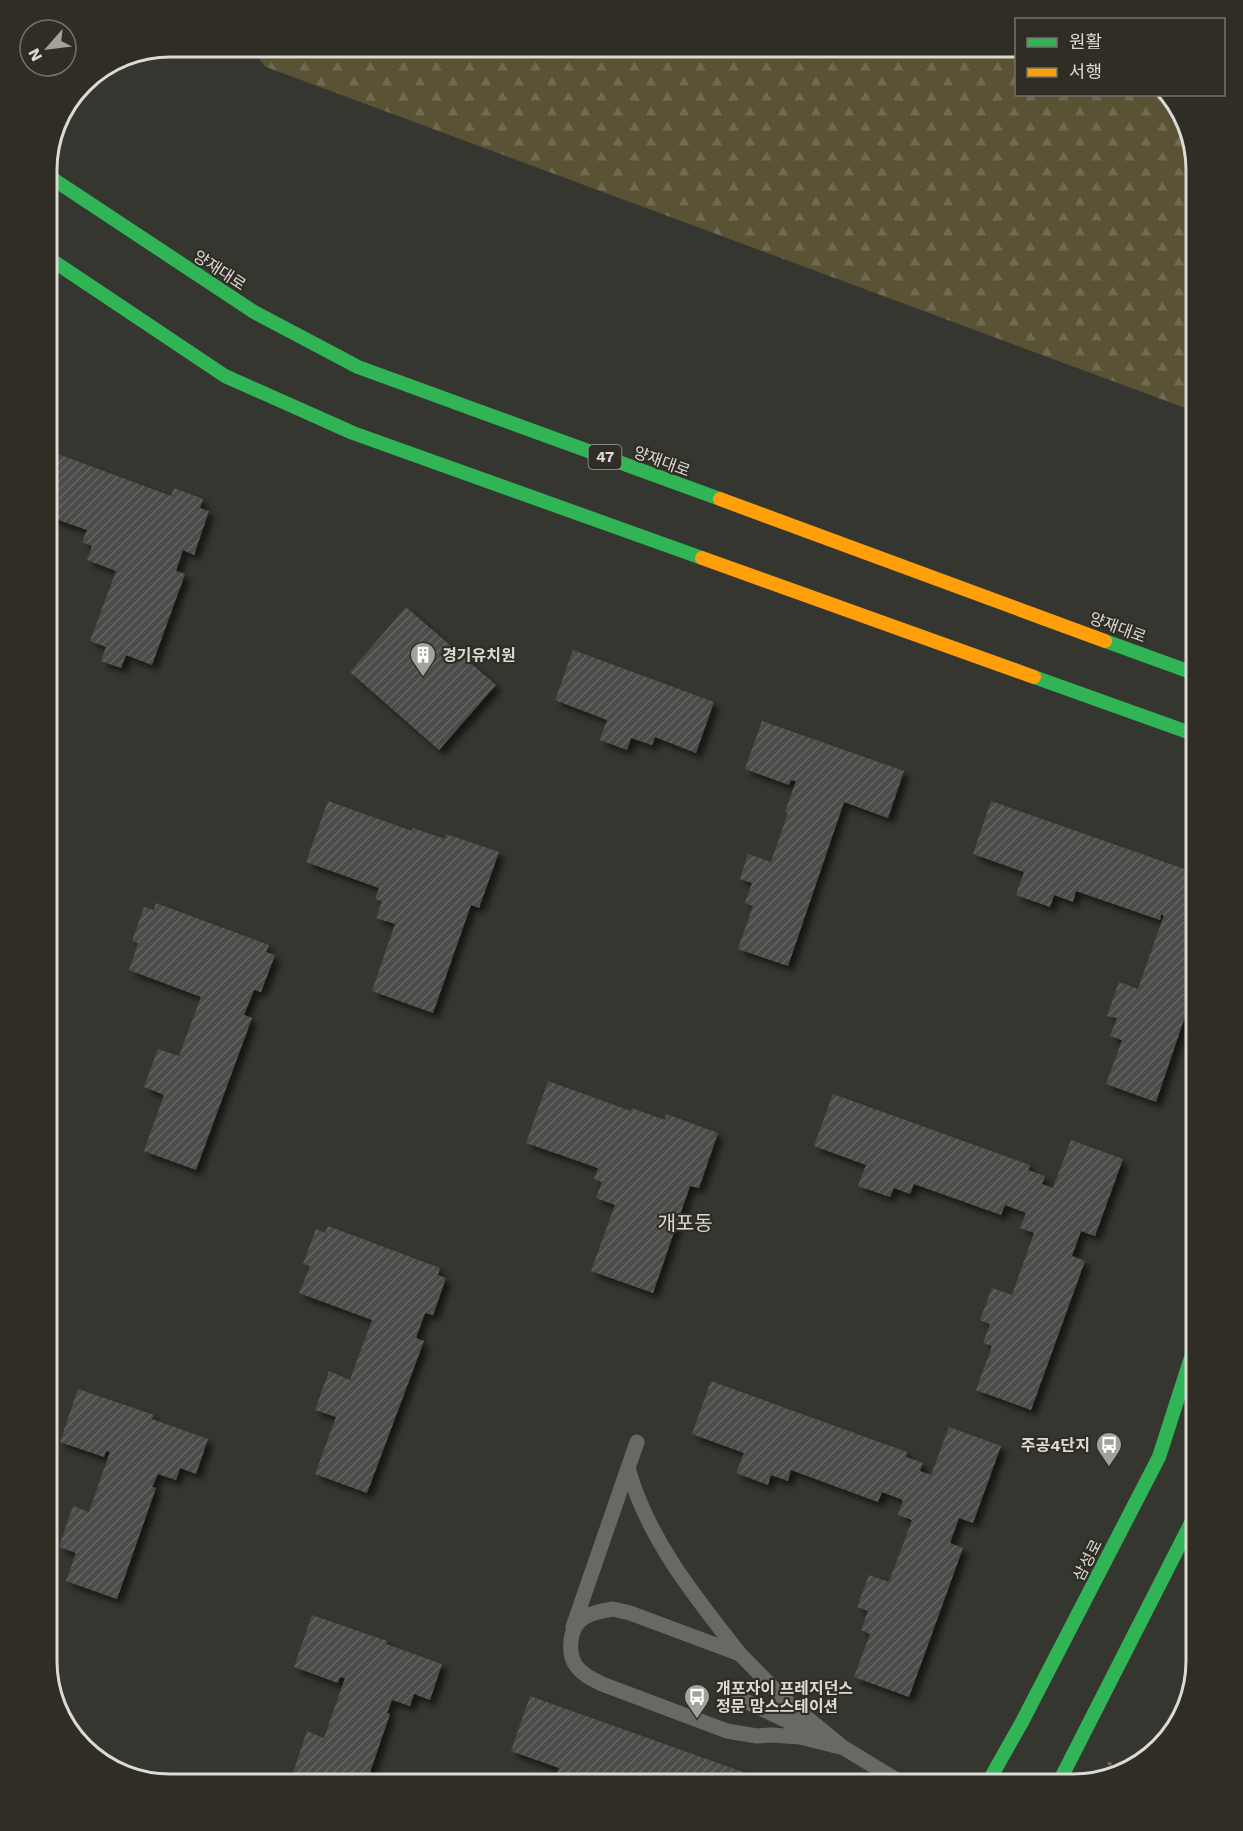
<svg xmlns="http://www.w3.org/2000/svg" width="1243" height="1831" viewBox="0 0 1243 1831" font-family="'Work Sans','Noto Sans KR',sans-serif">
<style>
.forest{fill:url(#forest-firs)}
.building{fill:url(#building-hatch);filter:url(#shadow)}
.lines{fill:none;stroke-linecap:round;stroke-linejoin:round}
.path{stroke:#696865;stroke-width:4;stroke-dasharray:3 3;stroke-linecap:butt}
.lane{stroke:#696864;stroke-width:15}
.fast{stroke:#30b455;stroke-width:14}
.slow{stroke:#ff9f0a;stroke-width:14}
.labels{text-anchor:middle;stroke-width:4.5;stroke-linejoin:round;paint-order:stroke}
.shield{fill:#2f2d24;stroke:#a8a6a0;stroke-width:1.5}
.shield-label{font-size:15px;font-weight:bold;fill:#dcdad5}
.street-label{font-size:16px;fill:#dcdad5;stroke:#2f2d24}
.poi-label{font-size:16px;font-weight:bold;fill:#dcdad5;stroke:#2f2d24;text-anchor:start}
.quarter-label{font-size:20px;fill:#dcdad5;stroke:#2f2d24}
.rim{fill:none;stroke:#dcdad5;stroke-width:3}
</style>
<defs>
<pattern id="forest-firs" width="22" height="20" patternUnits="userSpaceOnUse" patternTransform="scale(1.5)"><rect width="22" height="20" fill="#595235"/><path d="M5 1l3.5 6h-7zM16 11l3.5 6h-7z" fill="#706a51"/></pattern>
<pattern id="building-hatch" width="6" height="6" patternUnits="userSpaceOnUse" patternTransform="scale(1.5)"><rect width="6" height="6" fill="#4b4c4a"/><path d="M-1 1l2-2M0 6l6-6M5 7l2-2" fill="none" stroke="#646563"/></pattern>
<filter id="shadow"><feDropShadow dx="5.5" dy="5.5" stdDeviation="3" flood-color="#0009"/></filter>
</defs>
<rect width="100%" height="100%" fill="#363631"/>
<path class="forest" d="M249 47H1016V94L1166 95 1180 109 1196 170V412L266 67Z"/>
<path class="building" d="M47 450 171 496 174 488 203 499 200 508 209 511 194 555 183 550 176 571 185 574 152 665 126 655 121 668 101 661 106 647 90 641 116 571 87 560 92 546 82 542 87 530 47 516Z
M406 607 496 685 439 750 350 672Z
M573 650 714 702 696 753 655 737 652 745 631 738 627 750 600 740 607 720 555 700Z
M762 721 904 771 888 818 844 802 788 966 738 949 753 906 745 903 752 883 740 879 748 854 771 862 788 813 785 812 796 781 791 780 789 785 745 769Z
M328 801 412 831 413 828 445 839 446 834 499 852 479 908 471 905 433 1013 372 991 395 924 376 918 382 901 375 899 379 888 306 862Z
M991 801 1196 873V984L1156 1102 1106 1084 1122 1040 1110 1036 1117 1018 1107 1016 1119 982 1138 989 1164 915H1161L1160 920 1076 891 1073 902 1054 895 1050 907 1016 895 1024 872 973 854Z
M156 903 269 945 266 952 275 955 261 992 254 990 244 1015 252 1018 196 1170 144 1151 164 1095 144 1087 158 1049 179 1056 201 997 129 970 138 943 132 941 144 907 154 910Z
M548 1081 631 1111 632 1108 665 1120 666 1114 718 1133 699 1188 690 1186 653 1293 591 1271 615 1205 596 1198 602 1182 594 1179 598 1168 526 1143Z
M833 1094 1030 1165 1028 1170 1045 1176 1042 1184 1053 1188 1071 1140 1123 1159 1095 1236 1081 1231 1072 1256 1085 1261 1031 1410 976 1390 992 1346 983 1343 990 1324 980 1320 992 1288 1012 1295 1034 1233 1020 1228 1026 1213 1005 1205 1001 1215 914 1184 910 1194 894 1188 890 1197 858 1186 866 1165 814 1146Z
M328 1226 440 1268 438 1275 446 1278 433 1315 425 1313 416 1338 424 1341 367 1493 315 1474 336 1417 315 1410 329 1371 350 1380 372 1320 299 1293 310 1266 303 1264 316 1229 325 1233Z
M711 1381 907 1452 906 1457 923 1463 920 1471 931 1475 949 1427 1001 1446 973 1523 959 1518 950 1543 963 1548 909 1697 854 1677 870 1634 861 1630 868 1611 857 1607 869 1575 889 1582 912 1520 898 1515 903 1500 882 1492 878 1502 791 1470 788 1481 771 1475 768 1485 736 1473 744 1453 692 1434Z
M78 1389 154 1415 152 1419 208 1439 196 1474 180 1468 176 1480 158 1474 152 1487 156 1488 117 1599 66 1581 76 1553 59 1547 73 1506 89 1512 110 1452 106 1451 104 1457 60 1442Z
M312 1615 387 1641 386 1644 442 1664 430 1700 414 1694 410 1706 392 1700 387 1713 390 1714 366 1784H308L309 1779 293 1773 307 1731 324 1738 345 1678 340 1677 338 1683 294 1667Z
M530 1696 777 1784H553L559 1768 511 1751Z"/>
<g class="lines">
<path class="path" d="M1104 1776 1111 1761"/>
<path class="lane" d="M628 1468C647 1538 696 1598 740 1654
M613 1609 630 1613 740 1654 785 1700 844 1748 800 1737 771 1735 757 1736 727 1731 602 1684C592 1679 581 1674 575 1664 571 1658 570 1648 571 1641 573 1617 592 1612 613 1609Z
M573 1627 637 1442
M739 1698 844 1748 903 1784"/>
<path class="fast" d="M47 175 254 312 358 367 720 499
M47 257 225 376 353 433 702 558
M1105 641 1196 674
M1034 677 1196 735
M987 1784 1022 1722 1159 1457 1196 1342
M1058 1784 1196 1513"/>
<path class="slow" d="M720 499 1105 641
M702 558 1034 677"/>
</g>
<defs>
<symbol id="building-pin" viewBox="-11 -11 22 30"><path d="M0 17L-7.5 6A9.5 9.5 0 1 1 7.5 6Z" fill="#a2a19c" stroke="#2f2d24"/><path d="M-4-6H4V6H1V3H-1V6H-4ZM-2.5-4.3h1.7v1.8h-1.7ZM.8-4.3h1.7v1.8H.8ZM-2.5-1h1.7V.8h-1.7ZM.8-1h1.7V.8H.8Z" fill="#fff"/></symbol>
<symbol id="bus-pin" viewBox="-11 -11 22 30"><path d="M0 17L-7.5 6A9.5 9.5 0 1 1 7.5 6Z" fill="#a2a19c" stroke="#2f2d24"/><path d="M-5-6H5V4H4V6H2V4H-2V6H-4V4H-5ZM-3.5-4V0h7V-4ZM-3.5 1.2v1.5H-2V1.2ZM2 1.2v1.5H3.5V1.2Z" fill="#fff"/></symbol>
</defs>
<g fill-rule="evenodd">
<use href="#building-pin" x="408" y="640" width="30" height="40"/>
<use href="#bus-pin" x="1094" y="1430" width="30" height="40"/>
<use href="#bus-pin" x="682" y="1682" width="30" height="40"/>
</g>
<g class="labels">
<rect class="shield" x="588.5" y="445" width="33" height="24" rx="4.5"/>
<g class="shield-label">
<text x="605" y="462">47</text>
</g>
<g class="street-label">
<text transform="translate(220 270) rotate(33)" y="6">양재대로</text>
<text transform="translate(662 461) rotate(20)" y="6">양재대로</text>
<text transform="translate(1118 627) rotate(20)" y="6">양재대로</text>
<text transform="translate(1087 1560) rotate(-63)" y="6">삼성로</text>
</g>
<g class="poi-label">
<text x="442" y="661">경기유치원</text>
<text x="1090" y="1451" text-anchor="end">주공4단지</text>
<text x="716" y="1694">개포자이 프레지던스<tspan x="716" dy="18">정문 맘스스테이션</tspan></text>
</g>
<g class="quarter-label">
<text x="685" y="1230">개포동</text>
</g>
</g>
<path d="M0 0H1243V1831H0ZM170 57H1073A113 113 0 0 1 1186 170V1661A113 113 0 0 1 1073 1774H170A113 113 0 0 1 57 1661V170A113 113 0 0 1 170 57Z" fill="#2f2d24" fill-rule="evenodd"/>
<path class="rim" d="M170 57H1073A113 113 0 0 1 1186 170V1661A113 113 0 0 1 1073 1774H170A113 113 0 0 1 57 1661V170A113 113 0 0 1 170 57Z"/>
<rect x="1015" y="18" width="210" height="78" fill="#2f2d24" stroke="#74726b" stroke-width="1.5"/>
<rect x="1027" y="38" width="30" height="9" fill="#30b455" stroke="#74726b" stroke-width="1.5"/>
<text x="1069" y="48" font-size="18" fill="#dcdad5">원활</text>
<rect x="1027" y="68" width="30" height="9" fill="#ff9f0a" stroke="#74726b" stroke-width="1.5"/>
<text x="1069" y="78" font-size="18" fill="#dcdad5">서행</text>
<g transform="translate(48 48) rotate(242)"><circle r="28" fill="#2f2d24" stroke="#74726b" stroke-width="1.5"/>
<path d="M0-4.5L10 22L0 15L-10 22Z" fill="#a2a19c"/>
<text y="-9" font-size="16" font-weight="bold" text-anchor="middle" fill="#dcdad5">N</text>
</g>
</svg>
